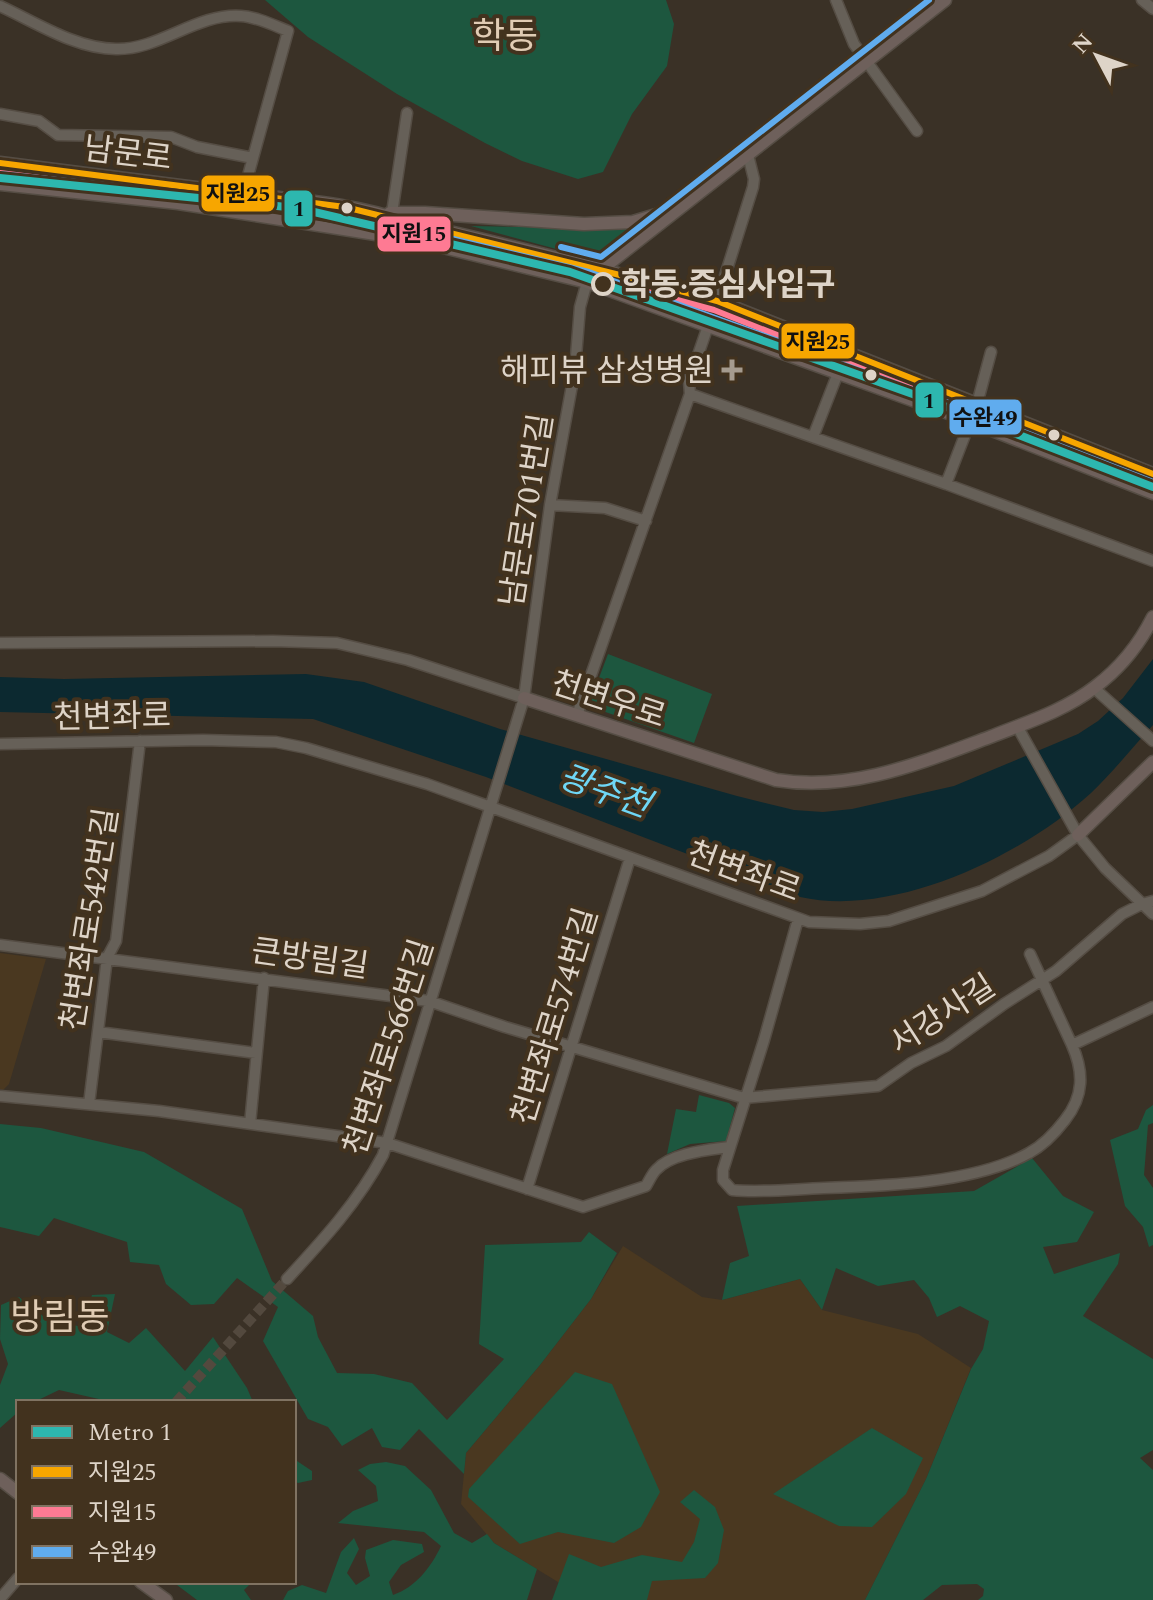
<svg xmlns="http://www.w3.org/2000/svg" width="1153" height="1600" viewBox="0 0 1153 1600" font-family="Spectral,'Noto Sans KR',serif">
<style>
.built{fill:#4a3820}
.green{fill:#1d573f}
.water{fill:#0c2930}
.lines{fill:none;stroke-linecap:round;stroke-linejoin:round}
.minor-tunnel{stroke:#53493e;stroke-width:10;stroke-dasharray:10 5;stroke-linecap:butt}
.minor-casing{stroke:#554d44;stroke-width:13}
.major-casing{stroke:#554d44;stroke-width:15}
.minor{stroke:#666058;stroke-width:10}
.major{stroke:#6e605b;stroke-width:12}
.bus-1-casing{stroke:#42321e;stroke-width:12}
.bus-2-casing{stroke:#42321e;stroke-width:12}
.bus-3-casing{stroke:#42321e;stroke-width:12}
.bus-1{stroke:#f7a600;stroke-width:6}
.bus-2{stroke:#fe7a93;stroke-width:6}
.bus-3{stroke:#60acee;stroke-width:6}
.metro-1-casing{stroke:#42321e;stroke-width:14}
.metro-1{stroke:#2db7af;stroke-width:8}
.bus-dot{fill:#ded4c8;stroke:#42321e;stroke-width:3}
.stop-dot{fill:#42321e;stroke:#ded4c8;stroke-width:4}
.poi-dot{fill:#a59b8f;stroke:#42321e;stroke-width:3}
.labels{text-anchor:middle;stroke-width:8;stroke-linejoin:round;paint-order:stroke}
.street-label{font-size:32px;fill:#ded4c8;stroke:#42321e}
.stop-label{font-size:32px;font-weight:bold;fill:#ded4c8;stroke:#42321e;text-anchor:start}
.poi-label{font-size:32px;fill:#ded4c8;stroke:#42321e;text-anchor:end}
.water-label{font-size:34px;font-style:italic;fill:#6fd7f6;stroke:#42321e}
.quarter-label{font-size:36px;fill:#e0ccb4;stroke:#42321e}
.line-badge{stroke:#42321e;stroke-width:3}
.pale-badge-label{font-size:22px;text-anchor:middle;font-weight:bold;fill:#111}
</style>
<rect width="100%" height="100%" fill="#3a3126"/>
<path class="built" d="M0 953 46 959 9 1084 3 1090 0 1089Z
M623 1246 702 1297 722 1300 800 1279 822 1310 918 1334 971 1368 926 1479 865 1600H580L558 1582 494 1543 461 1504 466 1453 540 1365 591 1299Z"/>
<path class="green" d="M265 0H666L674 24 667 66 632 114 603 172 578 179 522 161 485 143 397 94 308 37Z
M663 218 601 261 471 226 585 228Z
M608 654 712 694 694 743 594 708 591 699Z
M699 1095 729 1103 735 1108 726 1141 690 1144 667 1154 676 1109 696 1112Z
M1153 1105V1123L1148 1125 1144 1175 1153 1188V1245L1149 1247 1143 1227 1125 1206 1110 1140 1138 1129 1146 1110Z
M0 1124 41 1128 144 1152 242 1209 272 1281 313 1316 318 1337 337 1373 374 1374 412 1383 447 1420 504 1359 479 1344 485 1245 581 1242 589 1232 617 1253 591 1299 540 1365 466 1453 464 1474 419 1429 400 1450 382 1447 372 1428 342 1446 328 1427 308 1419 263 1341 278 1307 237 1278 214 1304 191 1305 166 1284 159 1265 130 1262 127 1242 54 1218 39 1236 0 1227Z
M1032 1158 1063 1196 1094 1212 1077 1242 1043 1247 1054 1274 1120 1253 1118 1264 1083 1316 1153 1359V1450L1140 1458 1153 1470V1600H978L983 1596 984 1589 977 1584 942 1585 923 1600H865L926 1479 971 1369 983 1349 989 1321 960 1306 937 1317 929 1298 914 1280 878 1286 836 1268 822 1310 800 1279 722 1300 730 1263 749 1256 737 1206 974 1191Z
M115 1294 107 1332 129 1343 146 1328 185 1371 213 1337 247 1388 253 1402H112L59 1390 34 1402H18V1412L0 1428V1385L8 1364 0 1339 1 1305 19 1297 48 1320 83 1327 92 1295Z
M575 1372 612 1384 660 1492 641 1527 614 1543 558 1532 520 1544 468 1497 469 1489Z
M872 1428 923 1458 906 1494 872 1527 839 1526 773 1494Z
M294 1459 312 1471V1480L298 1483 294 1481Z
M386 1462 405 1466 431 1490 454 1533 472 1543 487 1534 494 1543 537 1569 527 1600H283L288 1591 302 1585 326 1593 341 1552 354 1538 359 1549 347 1573 356 1585 370 1576 365 1558 366 1550 393 1540 422 1544 424 1552 401 1565 389 1582 393 1595C416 1587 431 1567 441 1546L424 1532 338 1523 353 1511 378 1501 376 1486 358 1470 370 1464Z
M694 1490 715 1507 724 1530 718 1563 705 1578 652 1581 647 1600H552L569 1554 601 1567 642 1555 682 1562 694 1542 700 1519 680 1502Z
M173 1582H252L244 1590 251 1600H197Z"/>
<path class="water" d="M1153 659V725C1132 748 1113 772 1091 793 1022 856 895 918 800 897L486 777 313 719 0 712V677L64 679 306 674 364 682 500 729 737 796 794 810 823 812 852 809 954 786 1078 734 1098 721 1123 698Z"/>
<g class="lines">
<path class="minor-tunnel" d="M176 1402 287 1279"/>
<defs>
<path id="minor" d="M836 0 854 44 917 131
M1142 0 1153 9
M0 6C35 22 76 49 116 49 160 50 196 13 241 16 257 17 273 25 288 31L243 194
M0 114 39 121 58 135 171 137 197 147 253 158
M392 213 407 113
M717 301 753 187 754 179 748 155
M690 394 946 484 977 404 991 352
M813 437 838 373
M946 484 1153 561
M550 505 605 508 646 521
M0 643 273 641 337 643 408 660 524 698
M1094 688 1153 741
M577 715 690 394 689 381 708 326
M1017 726 1078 835 1105 868 1153 914
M0 744 203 740 276 742 306 748 427 784 809 922 860 924 889 921 982 891 1049 856 1078 835
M798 919 764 1040 723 1170V1180L732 1190C762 1193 794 1189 824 1188 885 1186 976 1183 1029 1153 1044 1145 1055 1133 1065 1120 1084 1096 1084 1072 1072 1045L1153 1007
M0 945 429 1001 505 1027 744 1098 878 1086 911 1063 946 1046 1004 1004 1056 971 1122 914 1142 904 1153 901
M1030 954 1072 1045
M98 1032 256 1053
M0 1096 159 1111 387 1143 583 1207 646 1186C649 1181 652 1174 656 1170 671 1153 708 1150 729 1147
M89 1104 107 958 116 941 140 741
M250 1124 264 978
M527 1189 630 858
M287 1279C323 1240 358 1202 383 1155L524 698 550 505 575 369 580 307 587 282
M0 1599 18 1578"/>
<path id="major" d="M0 163C81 174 162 184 243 194 299 201 352 203 405 222 510 245 614 272 717 301L1153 474
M0 184 178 203 382 235 427 243 587 282 954 415 1153 493
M390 213H425L584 224 633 222 673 210
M598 272 945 0
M524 698 776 780C852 792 920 763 990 737 1025 723 1064 711 1095 687 1119 669 1139 645 1153 617
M1078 835 1153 762
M0 1479 18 1493
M141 1582 166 1600"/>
</defs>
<use href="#minor" class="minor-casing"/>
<use href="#major" class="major-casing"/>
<use href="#minor" class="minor"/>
<use href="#major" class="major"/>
<defs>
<path id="bus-1" d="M0 163 345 207 640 280 717 301 1153 474"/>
<path id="bus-2" d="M0 173 343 216 637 289 714 310 1149 483"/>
<path id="bus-3" d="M1 174 180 193 384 225 429 233 589 272 957 406 1153 482
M561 247 601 257 929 0"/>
</defs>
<use href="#bus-1" class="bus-1-casing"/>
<use href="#bus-2" class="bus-2-casing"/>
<use href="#bus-3" class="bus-3-casing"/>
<use href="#bus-1" class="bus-1"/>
<use href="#bus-2" class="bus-2"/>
<use href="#bus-3" class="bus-3"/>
<defs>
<path id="metro-1" d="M0 178 297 208 570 272 921 397 1153 487"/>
</defs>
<use href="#metro-1" class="metro-1-casing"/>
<use href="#metro-1" class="metro-1"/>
</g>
<g class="bus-dot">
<circle cx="347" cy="208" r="7"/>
<circle cx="871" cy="375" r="7"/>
<circle cx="1054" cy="435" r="7"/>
</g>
<circle class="stop-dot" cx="603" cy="284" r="10"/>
<path class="poi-dot" d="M728 358h8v8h8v8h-8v8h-8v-8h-8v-8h8z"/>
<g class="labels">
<g class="street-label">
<text transform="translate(128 153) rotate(7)" y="11">남문로</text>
<text transform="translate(526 510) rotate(-81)" y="11">남문로701번길</text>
<text transform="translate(609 699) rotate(18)" y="11">천변우로</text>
<text transform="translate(112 716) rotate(-1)" y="11">천변좌로</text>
<text transform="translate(744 871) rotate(20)" y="11">천변좌로</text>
<text transform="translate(89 919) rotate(-81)" y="11">천변좌로542번길</text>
<text transform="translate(310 958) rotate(8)" y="11">큰방림길</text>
<text transform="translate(942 1014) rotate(-33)" y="11">서강사길</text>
<text transform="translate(554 1016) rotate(-73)" y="11">천변좌로574번길</text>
<text transform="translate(388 1047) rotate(-72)" y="11">천변좌로566번길</text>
</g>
<g class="stop-label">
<text x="621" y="295">학동·증심사입구</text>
</g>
<g class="poi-label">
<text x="714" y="381">해피뷰 삼성병원</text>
</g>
<g class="water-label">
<text transform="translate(605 790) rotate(20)" y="12">광주천</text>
</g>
<g class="quarter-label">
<text x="505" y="48">학동</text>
<text x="60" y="1329">방림동</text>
</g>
</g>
<g class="line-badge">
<rect x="200" y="174" width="76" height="39" rx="8" fill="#f7a600"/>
<rect x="283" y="189" width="31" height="39" rx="8" fill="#2db7af"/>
<rect x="376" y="215" width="76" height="38" rx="8" fill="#fe7a93"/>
<rect x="780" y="322" width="76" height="38" rx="8" fill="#f7a600"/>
<rect x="914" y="381" width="31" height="38" rx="8" fill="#2db7af"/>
<rect x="948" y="398" width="75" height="38" rx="8" fill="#60acee"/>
</g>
<g class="pale-badge-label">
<text x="238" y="201">지원25</text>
<text x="299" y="216">1</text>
<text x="414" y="241">지원15</text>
<text x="818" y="349">지원25</text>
<text x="929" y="408">1</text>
<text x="985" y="425">수완49</text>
</g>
<rect x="16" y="1400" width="280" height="184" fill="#42321e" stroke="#807362" stroke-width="2"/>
<rect x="32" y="1426" width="40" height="12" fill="#2db7af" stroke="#807362" stroke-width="2"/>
<text x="88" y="1440" font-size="24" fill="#ded4c8">Metro 1</text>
<rect x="32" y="1466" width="40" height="12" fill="#f7a600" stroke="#807362" stroke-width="2"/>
<text x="88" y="1480" font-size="24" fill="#ded4c8">지원25</text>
<rect x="32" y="1506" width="40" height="12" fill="#fe7a93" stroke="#807362" stroke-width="2"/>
<text x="88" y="1520" font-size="24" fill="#ded4c8">지원15</text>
<rect x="32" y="1546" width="40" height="12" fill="#60acee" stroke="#807362" stroke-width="2"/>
<text x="88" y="1560" font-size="24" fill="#ded4c8">수완49</text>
<g transform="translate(1097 56) rotate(311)" stroke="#42321e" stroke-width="6" paint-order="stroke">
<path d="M0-6L14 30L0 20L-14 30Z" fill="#ded4c8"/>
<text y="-12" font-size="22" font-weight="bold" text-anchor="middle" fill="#ded4c8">N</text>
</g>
</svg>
